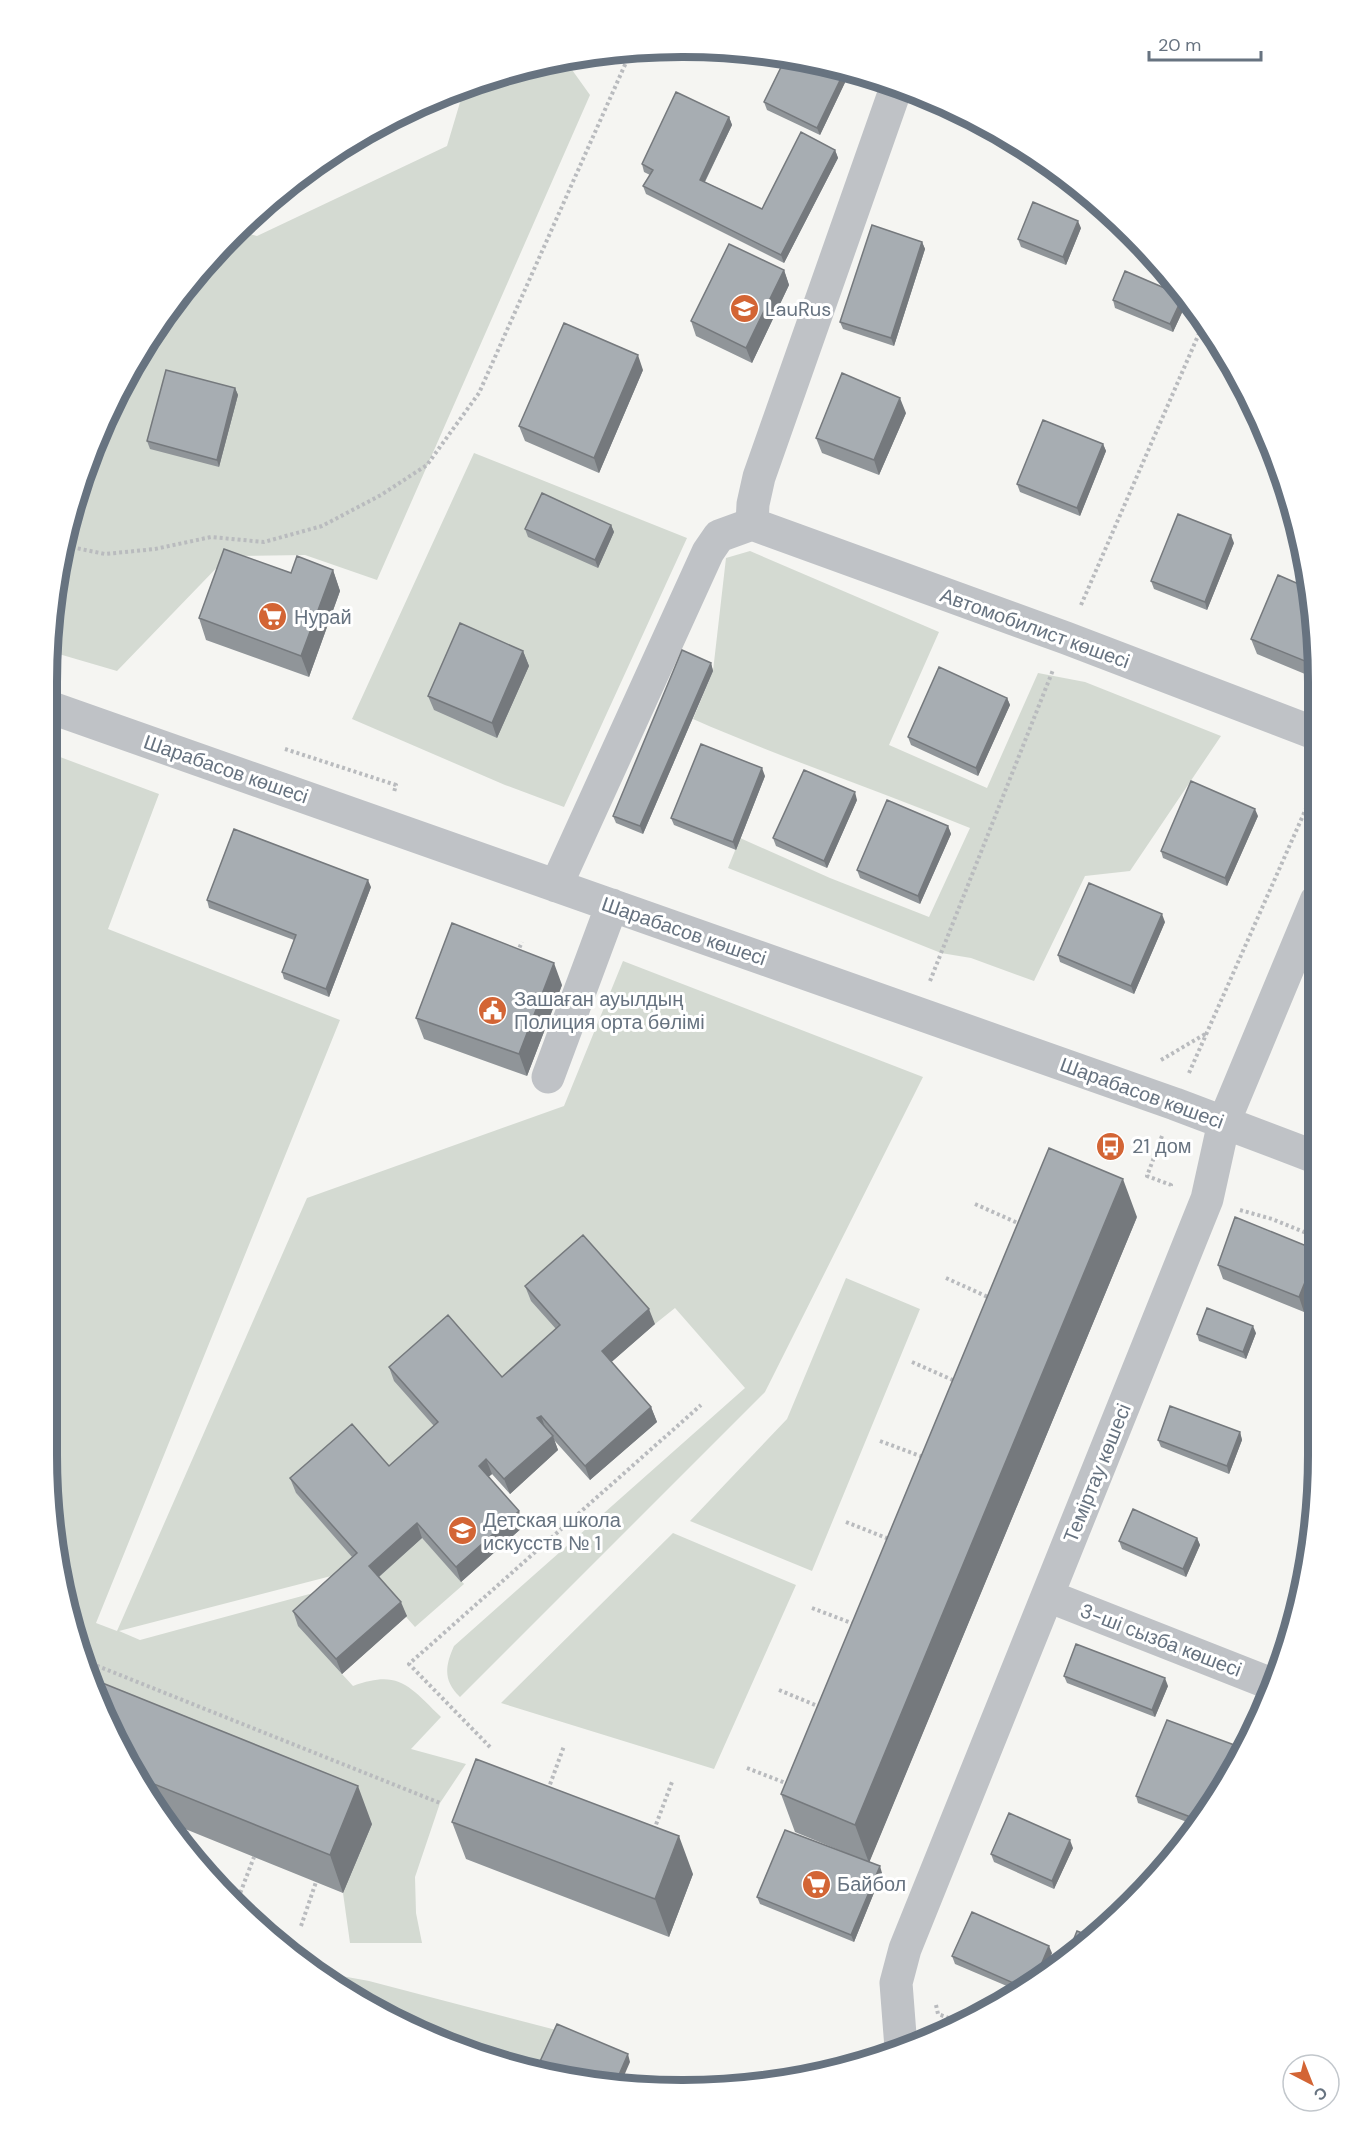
<svg xmlns="http://www.w3.org/2000/svg" width="1365" height="2137" viewBox="0 0 1365 2137" font-family="'DM Sans',sans-serif">
<style>
.green{fill:#d4dad2}
.lines{fill:none;stroke-linecap:round;stroke-linejoin:round}
.path{stroke:#b9bbbe;stroke-width:4;stroke-dasharray:3 3;stroke-linecap:butt}
.minor{stroke:#bfc2c6;stroke-width:33}
.wall{fill:#909599}
.shaded-wall{fill:#75797d}
.building{fill:#a7adb2;stroke:#75797d;stroke-width:1.5}
.labels{text-anchor:middle;stroke-width:6;stroke-linejoin:round;paint-order:stroke}
.poi-label{font-size:20px;fill:#677380;stroke:#fff;text-anchor:start}
.street-label{font-size:20px;fill:#677380;stroke:#fff}
.rim{fill:none;stroke:#677380;stroke-width:8}
</style>
<rect width="100%" height="100%" fill="#f5f5f2"/>
<path class="green" d="M565 60 590 95 377 580 305 555 228 556 117 671 52 652V599L95 439 132 364 204 263 239 231 257 236 447 146 464 89 473 85 486 89 489 79 518 68Z
M474 453 687 538 564 807 505 785 352 719Z
M750 551 939 632 889 745 987 788 1038 673 1085 682 1221 736 1130 871 1085 876 1034 981 971 958 941 953 728 868 740 838 830 878 929 917 970 828C878 790 784 759 693 719L713 671 726 558Z
M52 754 159 794 108 929 340 1020 96 1623 117 1631 307 1198 564 1106 623 961 923 1077 765 1392 460 1697C443 1681 445 1666 454 1646L745 1388 675 1308 655 1324 589 1250 566 1340 444 1437 394 1480 296 1493 362 1568 119 1631 140 1640 343 1585 342 1674 353 1686C399 1669 409 1686 441 1717L411 1749 466 1764 440 1803 415 1877 416 1913 422 1943H350L343 1893 110 1718 80 1659 52 1538Z
M846 1278 920 1309 812 1571 690 1521 787 1419Z
M673 1533 796 1585 714 1769 501 1703Z
M422 1538 464 1584 415 1627 374 1581Z
M314 1971 369 1981 560 2031 542 2069 478 2057 365 2005Z"/>
<g class="lines">
<path class="path" d="M66 546 105 554 155 549 211 537 264 542 322 526 381 495 427 465 479 393 632 49
M1081 605 1204 322
M285 749 396 785 394 792
M517 953 522 942
M930 981 1053 670
M1161 1060 1207 1033
M1189 1073 1316 786
M1162 1136 1147 1176 1171 1185 1170 1188
M975 1204 1020 1224
M1240 1210 1272 1219 1314 1236
M946 1278 990 1298
M912 1362 955 1381
M880 1441 923 1457
M846 1522 889 1539
M812 1608 854 1624
M80 1659 440 1803
M779 1690 820 1707
M490 1747 409 1664 701 1405
M747 1768 788 1784
M548 1790 564 1746
M654 1830 672 1782
M182 1845 187 1830
M236 1904 254 1857
M301 1926 316 1882
M936 2005 938 2014 965 2024"/>
<path class="minor" d="M752 524 1066 638 1317 734
M52 708 1175 1104 1315 1157
M556 886 708 552 719 536 752 524 753 504 759 477 897 85
M548 1077 612 905
M1048 1596 1274 1685
M901 2048 896 1983 905 1949 1207 1199 1224 1122 1316 901"/>
</g>
<path class="wall" d="M786 57 850 72 820 135 767 110 764 102Z
M729 117 732 125 705 182 762 209 835 150 838 158 784 263 646 194 643 186 650 175 644 172 642 164Z
M1081 228 1066 265 1021 247 1018 239Z
M922 242 925 249 894 346 843 329 840 322Z
M784 270 789 285 752 363 696 336 691 321Z
M1113 300 1186 304 1173 332 1115 308Z
M643 370 599 473 525 441 519 426Z
M235 388 238 395 219 467 150 449 147 441Z
M906 413 879 475 822 453 816 438Z
M1103 444 1106 451 1080 516 1020 492 1017 484Z
M611 525 614 532 598 568 528 537 525 529Z
M1234 543 1207 610 1154 589 1151 581Z
M333 570 340 591 309 677 206 640 199 618 291 573Z
M1251 639 1317 641V679L1257 654Z
M523 651 529 666 497 738 434 710 428 696Z
M711 663 713 671 643 834 616 823 613 816Z
M1007 698 1010 705 978 776 911 745 908 737Z
M765 776 736 850 674 825 671 818Z
M857 800 827 868 776 846 773 838Z
M1258 816 1227 886 1163 858 1161 851Z
M948 826 951 834 920 904 860 878 857 870Z
M371 887 329 997 284 979 282 972 294 940 209 908 207 900Z
M1165 922 1134 994 1060 962 1058 955Z
M562 985 527 1076 424 1039 416 1018Z
M1137 1217 869 1862 882 1873 854 1942 760 1904 757 1897 846 1853 795 1832 781 1794Z
M1314 1249 1304 1312 1223 1279 1218 1265Z
M525 1286 655 1324 611 1362 651 1407 657 1422 590 1480 554 1440 558 1450 510 1494 492 1474 488 1477 524 1526 461 1582 422 1538 379 1577 407 1616 342 1674 298 1626 293 1611 352 1557 296 1493 290 1478 389 1466 434 1426 394 1381 389 1367 502 1377 556 1329 531 1301Z
M1256 1333 1246 1359 1199 1341 1197 1334Z
M1240 1432 1242 1440 1229 1474 1161 1447 1158 1440Z
M1197 1538 1200 1545 1186 1577 1122 1549 1119 1541Z
M1064 1676 1168 1686 1155 1717 1067 1683Z
M90 1678 372 1824 343 1893 163 1820 154 1808Z
M1239 1753 1235 1763 1212 1808 1197 1826 1138 1803 1136 1796Z
M452 1822 693 1874 669 1937 466 1859Z
M1073 1848 1054 1889 994 1862 991 1854Z
M1052 1953 1036 1983 1021 1992 955 1964 952 1956Z"/>
<path class="shaded-wall" d="M845 70 850 72 820 135 817 128Z
M729 117 732 125 702 187 700 180Z
M835 150 838 158 784 263 781 255Z
M1078 221 1081 228 1066 265 1063 257Z
M922 242 925 249 894 346 891 338Z
M784 270 789 285 752 363 746 348Z
M1183 296 1186 304 1173 332 1170 324Z
M638 355 643 370 599 473 594 458Z
M235 388 238 395 219 467 217 460Z
M900 398 906 413 879 475 874 460Z
M1103 444 1106 451 1080 516 1077 508Z
M611 525 614 532 598 568 595 560Z
M1231 535 1234 543 1207 610 1205 602Z
M333 570 340 591 309 677 301 656Z
M523 651 529 666 497 738 492 723Z
M711 663 713 671 643 834 640 826Z
M1007 698 1010 705 978 776 976 768Z
M762 768 765 776 736 850 733 842Z
M855 792 857 800 827 868 824 861Z
M1255 809 1258 816 1227 886 1225 878Z
M948 826 951 834 920 904 918 896Z
M368 880 371 887 329 997 326 989Z
M1162 914 1165 922 1134 994 1131 986Z
M554 963 562 985 527 1076 519 1054Z
M1123 1179 1137 1217 869 1863 855 1825Z
M1314 1260V1288L1304 1312 1299 1297Z
M649 1309 655 1324 607 1366 602 1351Z
M1253 1326 1256 1333 1246 1359 1243 1352Z
M651 1407 657 1422 590 1480 585 1466Z
M541 1416 546 1430 537 1418Z
M1240 1432 1242 1440 1229 1474 1227 1466Z
M553 1436 558 1450 510 1494 504 1479Z
M486 1459 492 1474 484 1481 479 1466Z
M519 1511 524 1526 461 1582 456 1567Z
M417 1523 422 1538 374 1581 369 1566Z
M1197 1538 1200 1545 1186 1577 1183 1569Z
M401 1602 407 1616 342 1674 336 1659Z
M1165 1678 1168 1686 1155 1717 1152 1710Z
M1237 1746 1239 1753 1235 1763 1209 1811Z
M358 1786 372 1824 343 1893 330 1855Z
M679 1836 693 1874 669 1937 655 1899Z
M1070 1840 1073 1848 1054 1889 1052 1881Z
M880 1866 882 1873 854 1942 851 1935Z
M1049 1946 1052 1953 1041 1979 1032 1986Z
M628 2054 630 2062 620 2085 615 2084Z"/>
<path class="building" d="M786 57 845 70 817 128 764 102Z
M676 92 729 117 700 180 762 209 801 132 835 150 781 255 643 186 653 170 642 164Z
M1033 202 1078 221 1063 257 1018 239Z
M872 225 922 242 891 338 840 322Z
M729 244 784 270 746 348 691 321Z
M1125 271 1183 296 1170 324 1113 300Z
M564 323 638 355 594 458 519 426Z
M166 370 235 388 217 460 147 441Z
M842 373 900 398 874 460 816 438Z
M1043 420 1103 444 1077 508 1017 484Z
M542 493 611 525 595 560 525 529Z
M1178 514 1231 535 1205 602 1151 581Z
M224 549 291 573 297 556 333 570 301 656 199 618Z
M1278 575 1308 588 1317 641V666L1251 639Z
M460 623 523 651 492 723 428 696Z
M682 650 711 663 640 826 613 816Z
M939 667 1007 698 976 768 908 737Z
M701 744 762 768 733 842 671 818Z
M804 770 855 792 824 861 773 838Z
M1191 781 1255 809 1225 878 1161 851Z
M887 800 948 826 918 896 857 870Z
M234 829 368 880 326 989 282 972 296 935 207 900Z
M1089 883 1162 914 1131 986 1058 955Z
M452 923 554 963 519 1054 416 1018Z
M1049 1148 1123 1179 855 1825 781 1794Z
M1235 1217 1314 1249V1260L1299 1297 1218 1265Z
M583 1235 649 1309 602 1351 651 1407 585 1466 541 1416 537 1418 553 1436 504 1479 486 1459 479 1466 519 1511 456 1567 417 1523 369 1566 401 1602 336 1659 293 1611 357 1553 290 1478 352 1424 389 1466 438 1422 389 1367 448 1315 502 1377 560 1325 525 1286Z
M1207 1308 1253 1326 1243 1352 1197 1334Z
M1170 1406 1240 1432 1227 1466 1158 1440Z
M1133 1509 1197 1538 1183 1569 1119 1541Z
M1076 1644 1165 1678 1152 1710 1064 1676Z
M90 1678 358 1786 330 1855 139 1778Z
M1167 1720 1237 1746 1209 1811 1201 1821 1136 1796Z
M476 1759 679 1836 655 1899 452 1822Z
M1009 1813 1070 1840 1052 1881 991 1854Z
M785 1830 880 1866 851 1935 757 1897Z
M972 1912 1049 1946 1032 1986 1027 1989 952 1956Z
M1077 1931 1090 1936 1067 1956Z
M557 2024 628 2054 615 2084 586 2078 582 2076V2077L537 2068Z"/>
<defs>
<symbol id="school-disc" viewBox="-11 -11 22 22"><circle r="9.5" fill="#d36535" stroke="#fff"/><path d="M0-5L7-2L0 1L-7-2ZM-4 1L0 2.5L4 1V4Q0 6-4 4Z" fill="#fff"/></symbol>
<symbol id="supermarket-disc" viewBox="-11 -11 22 22"><circle r="9.5" fill="#d36535" stroke="#fff"/><path d="M-6-5.5h2.5l.6 2H6L4.5 2H-2.5L-4.4-4H-6ZM-1.5 3.2a1.3 1.3 0 1 0 .1 0ZM3 3.2a1.3 1.3 0 1 0 .1 0Z" fill="#fff"/></symbol>
<symbol id="civic-disc" viewBox="-11 -11 22 22"><circle r="9.5" fill="#d36535" stroke="#fff"/><path d="M-.6-6.5H3V-4.5H.6V-3L4-1V1h2V6H-6V1h2V-1L-.6-3ZM-1.2 2.5V6h2.4V2.5Z" fill="#fff"/></symbol>
<symbol id="bus-disc" viewBox="-11 -11 22 22"><circle r="9.5" fill="#d36535" stroke="#fff"/><path d="M-5-6H5V4H4V6H2V4H-2V6H-4V4H-5ZM-3.5-4V0h7V-4ZM-3.5 1.2v1.5H-2V1.2ZM2 1.2v1.5H3.5V1.2Z" fill="#fff"/></symbol>
</defs>
<g fill-rule="evenodd">
<use href="#school-disc" x="728" y="292" width="33" height="33"/>
<use href="#supermarket-disc" x="256" y="600" width="33" height="33"/>
<use href="#civic-disc" x="476" y="994" width="33" height="33"/>
<use href="#bus-disc" x="1094" y="1130" width="33" height="33"/>
<use href="#school-disc" x="446" y="1514" width="33" height="33"/>
<use href="#supermarket-disc" x="800" y="1868" width="33" height="33"/>
</g>
<g class="labels">
<g class="poi-label">
<text x="765" y="316">LauRus</text>
<text x="294" y="624">Нурай</text>
<text x="514" y="1006">Зашаған ауылдың<tspan x="514" dy="23">Полиция орта бөлімі</tspan></text>
<text x="1132" y="1153">21 дом</text>
<text x="483" y="1527">Детская школа<tspan x="483" dy="23">искусств № 1</tspan></text>
<text x="837" y="1891">Байбол</text>
</g>
<g class="street-label">
<text transform="translate(1035 628) rotate(20)" y="7">Автомобилист көшесі</text>
<text transform="translate(226 769) rotate(19)" y="7">Шарабасов көшесі</text>
<text transform="translate(684 931) rotate(19)" y="7">Шарабасов көшесі</text>
<text transform="translate(1142 1093) rotate(20)" y="7">Шарабасов көшесі</text>
<text transform="translate(1097 1473) rotate(-68)" y="7">Теміртау көшесі</text>
<text transform="translate(1161 1640) rotate(21)" y="7">3-ші сызба көшесі</text>
</g>
</g>
<path d="M0 0H1365V2137H0ZM682 57H683A625 625 0 0 1 1308 682V1455A625 625 0 0 1 683 2080H682A625 625 0 0 1 57 1455V682A625 625 0 0 1 682 57Z" fill="#fff" fill-rule="evenodd"/>
<path class="rim" d="M682 57H683A625 625 0 0 1 1308 682V1455A625 625 0 0 1 683 2080H682A625 625 0 0 1 57 1455V682A625 625 0 0 1 682 57Z"/>
<g transform="translate(1311 2083) rotate(138)"><circle r="28" fill="#ffffff" stroke="#c2c7cc" stroke-width="1.5"/>
<path d="M0-4.5L10 22L0 15L-10 22Z" fill="#d36535"/>
<text y="-9" font-size="16" font-weight="bold" text-anchor="middle" fill="#677380">С</text>
</g>
<path d="M1149 51v9h112v-9" fill="none" stroke="#677380" stroke-width="3"/>
<text x="1158" y="51" font-size="18" fill="#677380" stroke="#ffffff" stroke-width="4.5" paint-order="stroke">20 m</text>
</svg>
